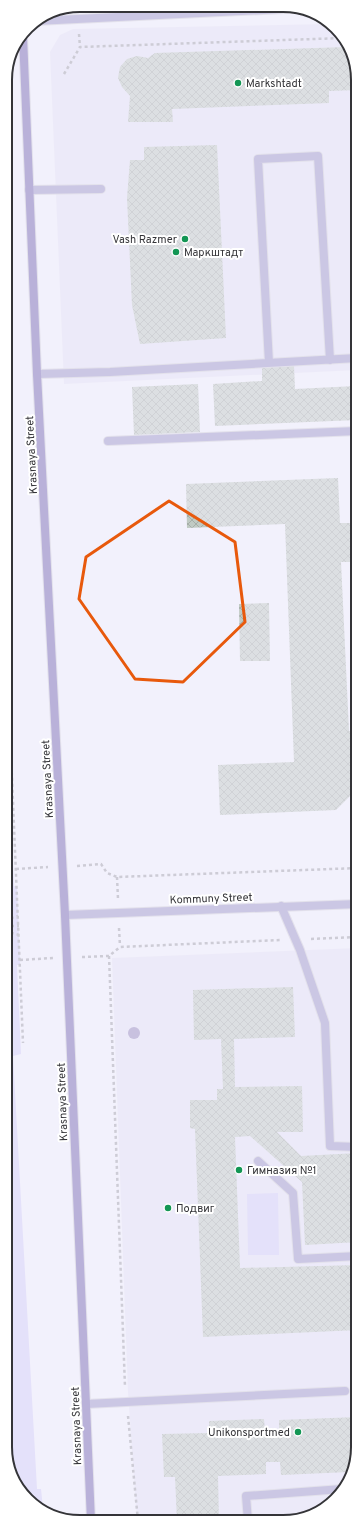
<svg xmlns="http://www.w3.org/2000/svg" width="363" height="1527" viewBox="0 0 363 1527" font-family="Overpass,sans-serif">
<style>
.built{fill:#e5e3f5}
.park{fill:#d3cef8}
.building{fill:url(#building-cross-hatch)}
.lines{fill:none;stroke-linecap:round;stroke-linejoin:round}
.lane-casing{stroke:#d0cfd9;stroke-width:10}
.street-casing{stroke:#d0cfd9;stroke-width:10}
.secondary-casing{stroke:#d0cfd9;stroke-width:10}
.path{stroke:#a0a0a8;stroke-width:2.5;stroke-dasharray:3 3;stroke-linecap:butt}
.lane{stroke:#9c94c8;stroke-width:8}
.street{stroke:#9c94c8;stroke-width:8}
.secondary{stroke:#7365b0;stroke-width:8}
.tree{fill:#9487bc}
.marked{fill:none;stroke:#e8590c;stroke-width:3;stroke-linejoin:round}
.poi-dot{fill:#139654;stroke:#fff;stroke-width:1.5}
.labels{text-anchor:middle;stroke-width:4;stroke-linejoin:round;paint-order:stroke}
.poi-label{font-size:11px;fill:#343438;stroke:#fff;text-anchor:start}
.street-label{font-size:11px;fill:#343438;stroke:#fff}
.rim{fill:none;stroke:#343438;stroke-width:2}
</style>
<defs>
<pattern id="building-cross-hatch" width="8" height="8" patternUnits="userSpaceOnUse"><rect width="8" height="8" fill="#c0cac3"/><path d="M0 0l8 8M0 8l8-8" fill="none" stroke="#a6aea8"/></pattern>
</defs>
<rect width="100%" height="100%" fill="#f2f1fc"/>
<path class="built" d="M329 24 339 30 357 70V370L64 384 50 52 60 35 73 29Z
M358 948V1452L339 1497 293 1521H137L128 1392 112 958Z"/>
<path class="park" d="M5 700 14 886 17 887 20 960V965H17L21 1054 13 1056 37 1489H41L43 1508 24 1497 6 1457Z
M278 1193 279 1255H248L247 1194Z"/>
<path class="building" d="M347 47 357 70V90L329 91V103L172 109 173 122H128L130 96 122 87 118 78 120 67 127 59 137 56 148 58 155 53Z
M217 145 226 338 140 344 132 305 127 198 130 160H144V147Z
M294 366 295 389 356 386 357 420 215 426 213 384 262 381V367Z
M198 384 200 432 134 435 132 387Z
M338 478 340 523H357L358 562H341L349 731 358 730V780H351V795L336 810 220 815 218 765 294 762 285 524 187 528 186 484Z
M269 603 270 661H240L239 604Z
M293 987 295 1037 234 1039 235 1087 302 1086 303 1132H277L301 1156 358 1153V1242L305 1245 302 1182 250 1136 235 1137 240 1268 358 1265V1330L203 1337 195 1129 190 1128V1100H217V1089H223L221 1039 194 1040 193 990Z
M358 1417V1452L349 1472 281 1475 280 1462H266V1474L218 1476 219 1521H177L175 1477H164L162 1434 209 1433V1421L264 1419 265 1431H279V1420Z"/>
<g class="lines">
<defs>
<path id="lane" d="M29 190 101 189
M269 363 258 159 318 156 330 360
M37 374 110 372 357 358
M108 441 357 431
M281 906 300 950 325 1023 330 1146 358 1147
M258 1161 293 1193 298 1259 358 1256
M86 1404 345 1391
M248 1521 246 1496 342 1489"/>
<path id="street" d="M36 21 303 8
M65 915 358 904"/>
<path id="secondary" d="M23 36 37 374 65 915 91 1521"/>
</defs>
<use href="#lane" class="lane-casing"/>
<use href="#street" class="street-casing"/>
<use href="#secondary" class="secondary-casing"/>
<path class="path" d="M79 34 80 47
M64 74 80 47 343 38
M5 610 23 1043
M77 866 101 864 107 873 117 877 358 868
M16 869 48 867
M117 877 118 899
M5 920 18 916
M5 926H19
M119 928 120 946
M5 931 19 935
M311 939 358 937
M109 956 125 1387
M82 957 109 956 120 947 280 940
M20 960 53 958
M6 1397 9 1465
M128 1416 138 1521"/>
<use href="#lane" class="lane"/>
<use href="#street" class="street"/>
<use href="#secondary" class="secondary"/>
</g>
<circle class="tree" cx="134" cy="1033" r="6"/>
<path d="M0 0H363V1527H0ZM169 501 235 542 245 622 183 682 135 679 79 599 86 557Z" fill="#f2f1fc" fill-opacity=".55" fill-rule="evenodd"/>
<path class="marked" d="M169 501 235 542 245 622 183 682 135 679 79 599 86 557Z"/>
<g class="poi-dot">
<circle cx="238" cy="83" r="4"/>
<circle cx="185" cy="239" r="4"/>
<circle cx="176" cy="252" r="4"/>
<circle cx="239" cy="1170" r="4"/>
<circle cx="168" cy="1208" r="4"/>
<circle cx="298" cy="1432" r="4"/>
</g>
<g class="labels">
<g class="poi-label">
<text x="246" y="87">Markshtadt</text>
<text x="177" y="243" text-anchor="end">Vash Razmer</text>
<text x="184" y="256">Маркштадт</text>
<text x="247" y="1174">Гимназия №1</text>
<text x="176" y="1212">Подвиг</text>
<text x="290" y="1436" text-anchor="end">Unikonsportmed</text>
</g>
<g class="street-label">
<text transform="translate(31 455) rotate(-93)" y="4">Krasnaya Street</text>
<text transform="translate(47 779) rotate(-93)" y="4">Krasnaya Street</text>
<text transform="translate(211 898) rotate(-2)" y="4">Kommuny Street</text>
<text transform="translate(62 1102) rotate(-92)" y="4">Krasnaya Street</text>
<text transform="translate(76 1426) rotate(-92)" y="4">Krasnaya Street</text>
</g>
</g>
<path d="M0 0H363V1527H0ZM80 12H283A68 68 0 0 1 351 80V1447A68 68 0 0 1 283 1515H80A68 68 0 0 1 12 1447V80A68 68 0 0 1 80 12Z" fill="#fff" fill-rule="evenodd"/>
<path class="rim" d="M80 12H283A68 68 0 0 1 351 80V1447A68 68 0 0 1 283 1515H80A68 68 0 0 1 12 1447V80A68 68 0 0 1 80 12Z"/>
</svg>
